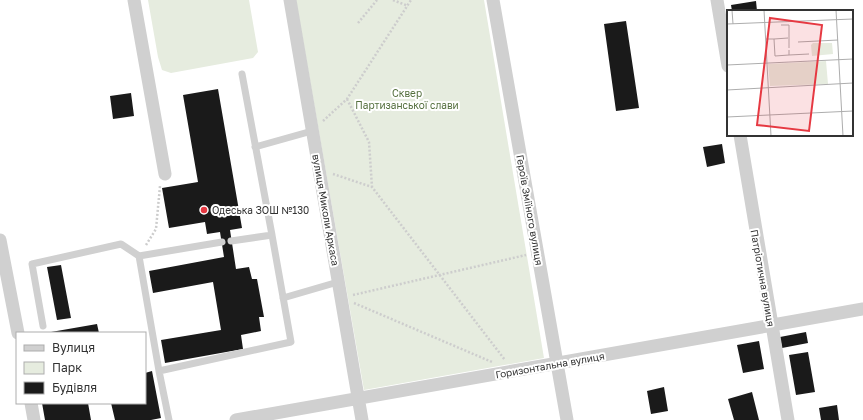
<svg xmlns="http://www.w3.org/2000/svg" width="863" height="420" viewBox="0 0 863 420" font-family="'Golos Text',sans-serif">
<style>
.green{fill:#e6ecdf}
.building{fill:#1a1a1a}
.lines{fill:none;stroke-linecap:round;stroke-linejoin:round}
.path{stroke:#cdcdcd;stroke-width:2.5;stroke-dasharray:2 2;stroke-linecap:butt}
.service{stroke:#d0d0d0;stroke-width:7}
.minor{stroke:#d0d0d0;stroke-width:13}
.poi-dot{fill:#e63942;stroke:#fff;stroke-width:1.5}
.labels{text-anchor:middle;stroke-width:4;stroke-linejoin:round;paint-order:stroke}
.park-label{font-size:10px;fill:#55703f;stroke:#fff}
.poi-label{font-size:10px;fill:#333;stroke:#fff;text-anchor:start}
.street-label{font-size:10px;fill:#333;stroke:#fff}
.inset-road{fill:none;stroke:#adadad;stroke-width:1}
.view{fill:#e63942;fill-opacity:0.15;stroke:#e63942;stroke-width:2}
.inset-edge{fill:none;stroke:#333;stroke-width:2}
</style>
<rect width="100%" height="100%" fill="#fff"/>
<path class="green" d="M148 0H249L258 52 253 58 171 73 162 70 158 57Z
M296 0H484L544 358 364 390Z"/>
<path class="building" d="M756 1 757 11H732L731 5Z
M626 21 639 108 616 111 604 24Z
M218 89 242 228 230 230 236 269 249 267 252 279H257L264 317H259L261 331 241 335 243 349 165 363 161 340 221 330 213 282 153 293 149 271 224 257 220 232 207 234 205 222 169 228 162 188 198 182 183 95Z
M131 93 134 116 113 119 110 96Z
M722 144 725 163 707 167 703 147Z
M61 265 71 318 57 320 47 267Z
M97 324 99 333H51V332Z
M806 332 808 343 782 348 780 337Z
M759 341 764 369 743 373 737 345Z
M808 352 815 392 796 395 789 355Z
M152 371 161 418 151 420H115L111 403H145V373Z
M664 387 668 411 651 414 647 391Z
M752 392 759 420H734L728 399Z
M42 403H88L91 420H45Z
M837 405 839 420H821L819 408Z"/>
<g class="lines">
<path class="path" d="M393 0 408 6
M358 23 377 0
M347 99 369 142 372 187
M323 121 347 99 411 0
M333 174 372 187 505 360
M146 245 156 229 160 186
M353 295 526 255
M354 303 492 362"/>
<path class="service" d="M242 74 272 235
M255 147 312 131
M139 256 159 371
M283 298 338 282
M43 326 32 264 121 244 139 256 222 242
M169 420 159 371 291 342 272 235 231 241"/>
<path class="minor" d="M134 0 165 174
M290 0 362 420
M493 0 567 420
M717 0 728 66
M740 135 788 420
M0 240 18 333
M31 403 34 420
M236 420 863 309"/>
</g>
<circle class="poi-dot" cx="204" cy="210" r="4"/>
<g class="labels">
<g class="park-label">
<text x="407" y="97">Сквер<tspan x="407" dy="12">Партизанської слави</tspan></text>
</g>
<g class="poi-label">
<text x="212" y="214">Одеська ЗОШ №130</text>
</g>
<g class="street-label">
<text transform="translate(326 210) rotate(80)" y="4">вулиця Миколи Аркаса</text>
<text transform="translate(530 210) rotate(80)" y="4">Героїв Зміїного вулиця</text>
<text transform="translate(763 278) rotate(80)" y="4">Патріотична вулиця</text>
<text transform="translate(550 365) rotate(-10)" y="4">Горизонтальна вулиця</text>
</g>
</g>
<g transform="translate(727 10)">
<rect width="126" height="126" fill="#fff"/>
<path d="M86 33H105L106 44 85 46 84 35ZM99 51 101 74 43 76 41 54Z" fill="#e6ecdf"/>
<path class="inset-road" d="M5 0 6 14M37 0 44 126M109 0 116 126M0 14 126 9M54 15H62V38M39 29H47L48 46 62 45V40M47 29 61 28M71 32 111 30M62 45 82 44M0 55 126 49M0 80 126 73M0 107 126 101"/>
<path class="view" d="M43 8 95 15 82 121 30 115Z"/>
<rect width="126" height="126" class="inset-edge"/>
</g>
<rect x="16" y="332" width="130" height="72" fill="#ffffff" stroke="#adadad"/>
<rect x="24" y="345" width="20" height="6" fill="#d0d0d0" stroke="#adadad"/>
<text x="52" y="352" font-size="12" fill="#333333">Вулиця</text>
<rect x="24" y="362" width="20" height="12" fill="#e6ecdf" stroke="#adadad"/>
<text x="52" y="372" font-size="12" fill="#333333">Парк</text>
<rect x="24" y="382" width="20" height="12" fill="#1a1a1a" stroke="#adadad"/>
<text x="52" y="392" font-size="12" fill="#333333">Будівля</text>
</svg>
